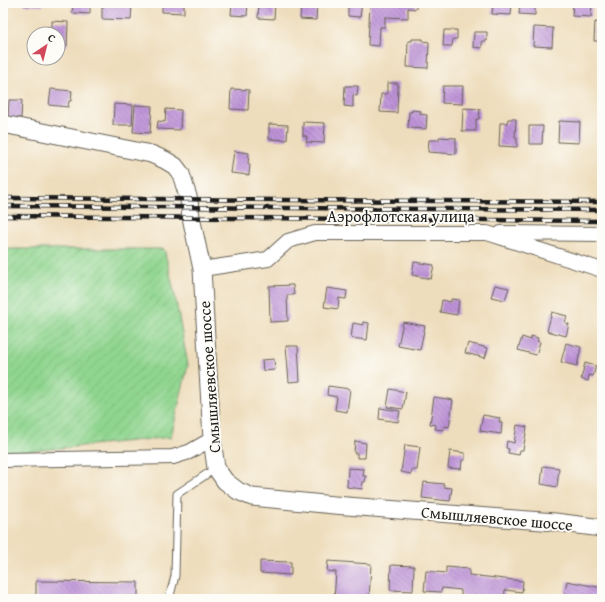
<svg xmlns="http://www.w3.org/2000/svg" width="605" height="602" viewBox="0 0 605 602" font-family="'Gentium Book Plus',serif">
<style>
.garden{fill:url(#garden-furrows);stroke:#567856}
.building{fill:url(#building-back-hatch)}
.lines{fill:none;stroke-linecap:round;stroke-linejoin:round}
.service-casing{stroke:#666054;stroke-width:9}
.minor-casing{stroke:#666054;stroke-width:16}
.tertiary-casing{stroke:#666054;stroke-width:19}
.service{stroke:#fff;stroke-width:7}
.minor{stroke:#fff;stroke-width:14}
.tertiary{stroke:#fff;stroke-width:17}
.rail-casing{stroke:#1c1c1c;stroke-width:4.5}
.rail{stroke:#fdfcf7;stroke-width:3;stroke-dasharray:9;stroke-linecap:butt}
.labels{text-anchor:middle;stroke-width:4;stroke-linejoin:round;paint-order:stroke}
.street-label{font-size:16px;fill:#1c1c1c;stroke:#fdfcf7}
</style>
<defs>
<pattern id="garden-furrows" width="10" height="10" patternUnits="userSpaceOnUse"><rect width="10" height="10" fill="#90d58f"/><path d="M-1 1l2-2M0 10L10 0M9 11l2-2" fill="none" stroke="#7cb67b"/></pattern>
<pattern id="building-back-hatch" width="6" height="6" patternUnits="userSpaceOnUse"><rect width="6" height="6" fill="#be93d8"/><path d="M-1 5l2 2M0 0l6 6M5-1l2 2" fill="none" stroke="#9a77ae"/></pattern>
</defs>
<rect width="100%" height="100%" fill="#fdfcf7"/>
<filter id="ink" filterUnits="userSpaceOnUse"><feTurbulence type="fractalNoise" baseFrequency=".025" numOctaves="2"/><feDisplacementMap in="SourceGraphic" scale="8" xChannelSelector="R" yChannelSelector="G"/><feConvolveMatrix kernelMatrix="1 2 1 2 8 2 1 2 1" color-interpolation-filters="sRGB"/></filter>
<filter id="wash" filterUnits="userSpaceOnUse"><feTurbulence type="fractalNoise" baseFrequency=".012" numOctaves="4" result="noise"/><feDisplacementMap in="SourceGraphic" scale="16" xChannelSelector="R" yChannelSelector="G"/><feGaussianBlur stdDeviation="0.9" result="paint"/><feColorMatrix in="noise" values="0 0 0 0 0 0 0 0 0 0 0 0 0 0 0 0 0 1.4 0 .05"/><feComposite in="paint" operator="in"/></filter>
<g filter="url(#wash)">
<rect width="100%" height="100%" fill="#eeddbc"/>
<path class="garden" d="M3 249H164L174 291 188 365 171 437 3 454Z"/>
<g id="blocks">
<path class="building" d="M24 3H43V6L24 5Z
M73 3H90V14L72 13Z
M104 3H132L131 20 102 19V6L104 7Z
M162 3H184V13L162 12Z
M232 3H248L247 16 231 15Z
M259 3H275L274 19 258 18Z
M310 3H317L316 20 300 19 301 5 310 6Z
M348 3H362L360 17 348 16Z
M370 3H416V9L408 8V18L385 17V27H380L379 46 368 45Z
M493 3H512L511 15 492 14Z
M520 3H535V15L519 14Z
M573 3H592L591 17 572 16Z
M52 21 68 22 67 46H58V34H46V27H52Z
M595 22 602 23V41H594Z
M534 27 553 28 552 47 533 46Z
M444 30H457V39H453L452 46H443Z
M474 32H487V41H482V48L473 47Z
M412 39H423V41L429 42 428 68 407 67 408 41H412Z
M387 83H398L397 113 380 112 381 94H387Z
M345 86H358L357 96 353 95V107L344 106Z
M443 86H463L462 104 442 103Z
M51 89 72 91 71 101H69L68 107 49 105Z
M231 89 249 90 248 110 230 109Z
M9 100H22L21 118H8Z
M114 104 133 105 132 125H113Z
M135 105 152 106 150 133 133 132Z
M463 108 480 109 479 119H476V131H462Z
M166 109 181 110 180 130 157 129 158 121 165 122Z
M412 110 421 111 420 114 427 115 426 129 408 128 409 112H412Z
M508 119H516L515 137H517V147L499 146 500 123H507Z
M559 121 580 122 579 143 558 142Z
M303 122 325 123 324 143 306 142 307 136H303Z
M269 124 288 125 287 140 269 139Z
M529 126H543L542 144H529Z
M439 137 456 138V154L428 152 429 140H439Z
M234 151 249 153 248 164H250L249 175 231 173Z
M414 262 434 265 431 279 412 275Z
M293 285 294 295H287L288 321 270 322 269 286Z
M495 285 509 288 505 300 491 297Z
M327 288 347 291 346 299 339 298 338 309 324 307Z
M451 299 459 300 457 315 440 312 442 300 451 302Z
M552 312 567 316 565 323 569 324 566 336 547 331Z
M363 322 369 323 367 340 351 338 353 323 363 325Z
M403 322 425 326 420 350 398 346Z
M531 336 538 338 537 341 540 342 536 355 518 350 522 337 531 340Z
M468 343 488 348 485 358 465 353Z
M566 343 581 347 577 366 561 362Z
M286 346H298L300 381 289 382Z
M274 359 275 370 263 371 262 360Z
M585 363 596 366 593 376 589 375 588 381 581 379Z
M328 386 350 389 347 412 335 410 337 397 327 395Z
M390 389 406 392 403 409 387 407Z
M434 397 453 400 449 427 444 426V430L435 429 436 425 430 424Z
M380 408 400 411 398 422 379 419Z
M483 415 500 418 499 422H502L501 434 480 431Z
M517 425 527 427 523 450H520L519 455 508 453 509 449 506 448 507 441 514 443Z
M355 441 366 443 365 458H357V453H354Z
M405 445 420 447 417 470H412L411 474 401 472Z
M450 451 465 453V460H462L461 469 448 468Z
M543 466 559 468 557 487 541 484Z
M348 468 364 469 363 476H366L365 482H363L362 489 347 487Z
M424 482 444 484V487L452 488 450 501 422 498Z
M260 561 291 562V575L260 573Z
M328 561 371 564 369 599H334L336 572 327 571Z
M391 565 414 566 413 591 390 590Z
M446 567 469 569V575L523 581 522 592 505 590 504 599H493L461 596V590L442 588 441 592 424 591 426 571 446 573Z
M36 581 138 582V599H36Z
M567 581 602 588V599H564Z"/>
</g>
</g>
<g filter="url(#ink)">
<use href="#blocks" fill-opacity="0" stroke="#666054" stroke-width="1"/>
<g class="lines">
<defs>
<path id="service" d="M169 599 175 576 177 494 216 468"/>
<path id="minor" d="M501 233 602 234
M202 269 268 259 288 241 315 233H487L602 270
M3 460 173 457 189 452 212 439"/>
<path id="tertiary" d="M3 124 151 154 165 160 175 166 181 174 189 200 191 217 202 269 212 439 216 468 225 481 238 491 252 497 334 505 555 522 602 528"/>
</defs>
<use href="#service" class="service-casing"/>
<use href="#minor" class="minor-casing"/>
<use href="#tertiary" class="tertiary-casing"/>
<use href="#service" class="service"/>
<use href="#minor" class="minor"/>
<use href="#tertiary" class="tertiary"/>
<defs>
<path id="rail" d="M3 198 602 202
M3 206 602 210
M3 216 602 221"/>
</defs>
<use href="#rail" class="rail-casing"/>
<use href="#rail" class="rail"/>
</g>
</g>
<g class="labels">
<g class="street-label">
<text x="401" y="222">Аэрофлотская улица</text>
<text transform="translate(209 377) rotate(-94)" y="6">Смышляевское шоссе</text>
<text transform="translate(497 518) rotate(5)" y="6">Смышляевское шоссе</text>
</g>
</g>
<rect width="605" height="602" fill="none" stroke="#fdfcf7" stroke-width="16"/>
<g transform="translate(46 46) rotate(35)"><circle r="19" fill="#fdfcf7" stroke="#a3a29f"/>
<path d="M0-3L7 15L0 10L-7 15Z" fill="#d1495b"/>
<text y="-6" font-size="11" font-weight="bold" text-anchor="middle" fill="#1c1c1c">С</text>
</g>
</svg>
